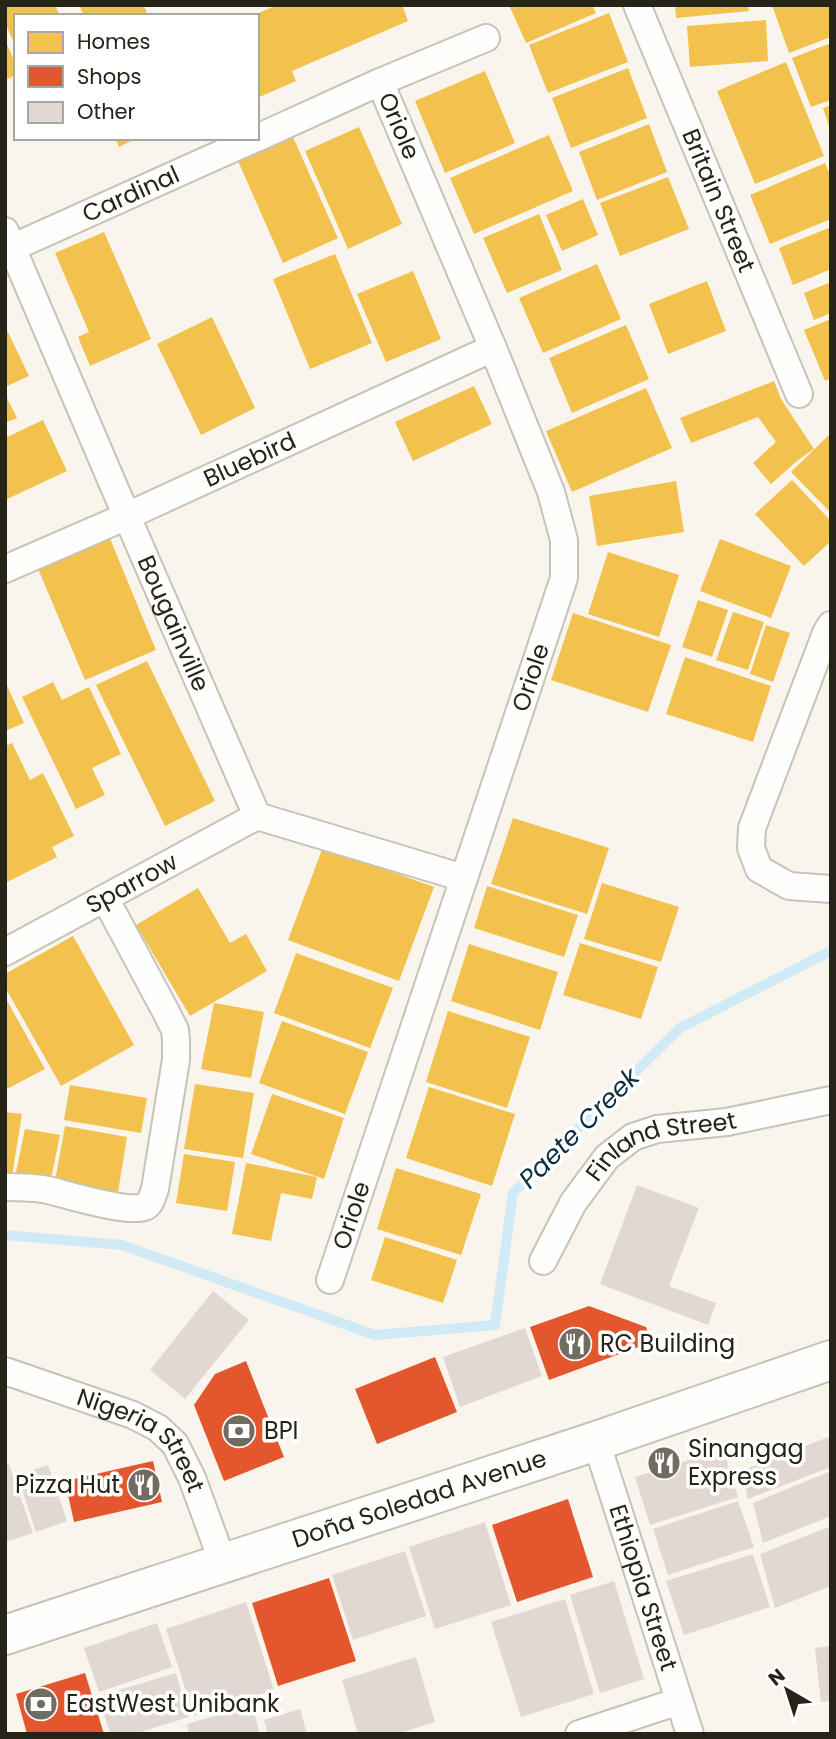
<svg xmlns="http://www.w3.org/2000/svg" width="836" height="1739" viewBox="0 0 836 1739" font-family="Poppins,sans-serif">
<style>
.homes{fill:#f2c14e}
.shops{fill:#e4572e}
.lines{fill:none;stroke-linecap:round;stroke-linejoin:round}
.stream{stroke:#d0eaf6;stroke-width:10}
.building{fill:#e2d8d2}
.minor-casing{stroke:#c6c3b9;stroke-width:30}
.secondary-casing{stroke:#c6c3b9;stroke-width:42}
.minor{stroke:#fefefc;stroke-width:26}
.secondary{stroke:#fefefc;stroke-width:38}
.labels{text-anchor:middle;stroke-width:7;stroke-linejoin:round;paint-order:stroke}
.street-label{font-size:24px;fill:#262318;stroke:#fff}
.poi-label{font-size:24px;fill:#262318;stroke:#fff;text-anchor:start}
.water-label{font-size:26px;font-style:italic;fill:#0c2f3e;stroke:#fff}
</style>
<rect width="100%" height="100%" fill="#f9f5ec"/>
<path class="homes" d="M5 5H55L60 16H16V47L5 23Z
M79 5H143L147 12 139 16H84Z
M277 5H402L408 21 292 71 296 81 257 98V16H252Z
M509 5H592L596 13 526 43Z
M675 5H748L749 11 676 18Z
M772 5H831V37L789 53Z
M609 13 628 62 548 93 529 45Z
M766 20 768 61 690 67 687 26Z
M5 40 16 65V75L5 80Z
M831 43V100L811 107 792 58Z
M786 62 824 156 755 184 717 91Z
M628 68 647 118 571 148 552 98Z
M485 71 515 143 445 173 415 101Z
M831 105V129H830L823 108Z
M649 124 667 172 597 200 579 152Z
M359 127 402 224 348 249 305 151Z
M549 135 573 191 474 234 450 178Z
M293 137 338 238 283 263 238 161Z
M115 138H137L119 147Z
M825 163 831 176V219L770 244 750 195Z
M668 177 689 229 620 256 600 203Z
M583 199 598 235 562 251 546 215Z
M539 214 562 270 507 293 483 238Z
M831 227V269L793 285 779 248Z
M104 232 151 339 90 366 78 337 89 332 55 253Z
M335 254 372 343 310 369 273 279Z
M597 264 621 319 543 353 519 298Z
M413 271 441 339 386 362 357 294Z
M707 281 726 331 668 354 649 304Z
M831 282V313L814 320 804 293Z
M212 317 255 408 201 435 157 344Z
M831 319V378L825 381 804 330Z
M626 325 649 379 572 413 549 358Z
M5 326 29 376 5 387Z
M774 381 781 399 814 449 798 460 771 484 753 463 776 442 758 417 691 443 680 418Z
M474 386 492 424 413 461 395 422Z
M646 388 672 448 572 492 546 431Z
M5 394 17 418 5 423Z
M43 420 67 471 5 500V438Z
M829 435 831 437V513L791 472Z
M792 480 831 521V541L804 566 755 514Z
M676 481 684 532 597 546 589 496Z
M108 534 156 650 85 680 36 564Z
M720 539 791 566 771 618 700 591Z
M608 552 679 575 659 637 588 614Z
M698 600 728 610 712 657 682 647Z
M733 612 764 622 748 670 716 660Z
M573 613 671 645 648 712 551 680Z
M766 625 790 633 773 682 750 674Z
M685 657 771 686 753 742 666 714Z
M147 661 215 801 165 826 96 685Z
M5 681 24 723 5 731Z
M53 682 62 700 89 687 121 754 92 768 105 795 76 809 22 697Z
M12 743 30 780 43 773 74 836 52 847 57 857 5 883V746Z
M513 818 609 848 587 914 491 884Z
M323 847 434 887 399 981 288 940Z
M602 883 679 907 661 962 584 939Z
M487 886 578 915 564 957 474 928Z
M198 888 230 943 246 934 267 971 190 1016 136 925Z
M73 936 134 1045 61 1086 5 987V974Z
M580 943 658 967 641 1019 563 995Z
M469 944 558 972 540 1030 451 1001Z
M296 953 393 988 370 1048 274 1013Z
M5 997 45 1069 5 1090Z
M214 1003 264 1012 251 1078 201 1069Z
M448 1011 530 1037 507 1108 426 1082Z
M282 1021 368 1052 345 1114 259 1083Z
M195 1084 254 1093 243 1158 184 1149Z
M70 1085 147 1098 141 1133 64 1120Z
M429 1087 515 1114 492 1186 406 1158Z
M272 1094 344 1118 324 1179 251 1154Z
M5 1112 22 1114 12 1176 5 1175Z
M65 1126 127 1137 118 1192 55 1181Z
M25 1129 60 1135 50 1184 15 1177Z
M184 1154 235 1162 227 1211 176 1203Z
M246 1163 317 1177 312 1199 281 1193 271 1241 232 1234Z
M396 1168 481 1194 461 1255 377 1229Z
M385 1237 457 1260 443 1303 371 1280Z"/>
<path class="shops" d="M589 1306 646 1327 652 1342 549 1380 530 1327Z
M435 1357 457 1412 377 1444 355 1389Z
M246 1361 284 1457 224 1481 194 1405 215 1374Z
M153 1461 162 1502 74 1522 65 1481Z
M568 1499 593 1577 517 1602 492 1525Z
M329 1578 356 1661 278 1686 252 1603Z
M85 1673 104 1734H27L16 1694Z"/>
<g class="lines">
<path class="stream" d="M5 1235 122 1245 375 1335 495 1325 513 1193 680 1028 831 951"/>
</g>
<path class="building" d="M637 1185 699 1208 669 1286 716 1303 708 1325 600 1284Z
M213 1291 249 1320 185 1399 150 1370Z
M525 1328 542 1376 460 1407 443 1357Z
M831 1436V1467L748 1499 741 1471Z
M723 1449 738 1497 650 1525 635 1477Z
M9 1464 33 1533 5 1542V1465Z
M48 1465 67 1521 36 1532 17 1475Z
M831 1471V1516L763 1543 753 1503Z
M738 1501 754 1547 668 1575 653 1529Z
M485 1522 511 1605 435 1629 409 1547Z
M831 1526V1586L775 1608 760 1554Z
M405 1551 426 1616 353 1640 332 1575Z
M753 1554 770 1607 684 1635 666 1581Z
M614 1581 644 1679 600 1693 570 1595Z
M565 1599 594 1694 521 1717 491 1622Z
M246 1602 274 1690 194 1716 166 1629Z
M157 1623 172 1667 99 1692 84 1648Z
M831 1646V1701L821 1702 815 1648Z
M416 1657 435 1722 397 1734H358L342 1680Z
M176 1673 189 1717 134 1734H110L99 1696Z
M252 1705 260 1734H189L187 1724Z
M300 1709 307 1734H268L264 1720Z"/>
<g class="lines">
<defs>
<g id="minor">
<path id="s1" d="M637 5 799 394"/>
<path d="M257 138 380 82 486 38"/>
<path id="s2" d="M5 231 112 482 257 816 464 878"/>
<path id="s3" d="M5 251 256 138"/>
<path id="s4" d="M5 569 127 516 493 348"/>
<path d="M831 625 826 633 752 828 751 848 759 869 789 886 831 889"/>
<path id="s5" d="M5 952 257 816"/>
<path d="M5 1187C20 1187 34 1187 48 1190 69 1195 126 1213 144 1207 151 1205 152 1196 155 1189L176 1060V1040L175 1030 166 1012 105 898"/>
<path id="s6" d="M543 1261 573 1203 607 1157 633 1137 657 1129 727 1122 831 1100"/>
<path id="s7" d="M330 1280 564 578V540L551 492 493 348 380 82"/>
<path id="s8" d="M5 1371 133 1415 158 1428 175 1444 192 1478 223 1563"/>
<path id="s9" d="M596 1441 690 1734"/>
<path d="M579 1734 679 1701"/>
</g>
<g id="secondary">
<path id="s10" d="M5 1635 596 1441 831 1360"/>
</g>
</defs>
<use href="#minor" class="minor-casing"/>
<use href="#secondary" class="secondary-casing"/>
<use href="#minor" class="minor"/>
<use href="#secondary" class="secondary"/>
</g>
<defs>
<symbol id="restaurant-disc" viewBox="-11 -11 22 22"><circle r="9.5" fill="#706c62" stroke="#fff"/><path d="M-5-6h1v4h1v-4h1v4h1v-4h1v5L-1.5 .5V6h-2V.5L-5-1ZM5-6V6H3V1.5H1.5Q1.5-4 5-6Z" fill="#fff"/></symbol>
<symbol id="bank-disc" viewBox="-11 -11 22 22"><circle r="9.5" fill="#706c62" stroke="#fff"/><path d="M-6-4H6V4H-6ZM0-2.3a2.3 2.3 0 1 0 0 4.6a2.3 2.3 0 1 0 0-4.6Z" fill="#fff"/></symbol>
</defs>
<g fill-rule="evenodd">
<use href="#restaurant-disc" x="556" y="1325" width="38" height="38"/>
<use href="#bank-disc" x="220" y="1412" width="38" height="38"/>
<use href="#restaurant-disc" x="645" y="1444" width="38" height="38"/>
<use href="#restaurant-disc" x="125" y="1466" width="38" height="38"/>
<use href="#bank-disc" x="22" y="1685" width="38" height="38"/>
</g>
<g class="labels">
<g class="street-label">
<text transform="translate(399 126) rotate(67)" y="8">Oriole</text>
<text dy="8" stroke="none"><textPath href="#s3" startOffset="138">Cardinal</textPath></text>
<text dy="8" stroke="none"><textPath href="#s1" startOffset="212">Britain Street</textPath></text>
<text dy="8" stroke="none"><textPath href="#s4" startOffset="268">Bluebird</textPath></text>
<text dy="8" stroke="none"><textPath href="#s2" startOffset="427">Bougainville</textPath></text>
<text dy="8" stroke="none"><textPath href="#s7" startOffset="635">Oriole</textPath></text>
<text dy="8" stroke="none"><textPath href="#s5" startOffset="144">Sparrow</textPath></text>
<text dy="8" stroke="none"><textPath href="#s6" startOffset="178">Finland Street</textPath></text>
<text dy="8" stroke="none"><textPath href="#s7" startOffset="68">Oriole</textPath></text>
<text dy="8" stroke="none"><textPath href="#s8" startOffset="158">Nigeria Street</textPath></text>
<text dy="8" stroke="none"><textPath href="#s10" startOffset="436">Doña Soledad Avenue</textPath></text>
<text dy="8" stroke="none"><textPath href="#s9" startOffset="154">Ethiopia Street</textPath></text>
</g>
<g class="poi-label">
<text x="600" y="1352">RC Building</text>
<text x="264" y="1439">BPI</text>
<text x="688" y="1457">Sinangag<tspan x="688" dy="28">Express</tspan></text>
<text x="120" y="1493" text-anchor="end">Pizza Hut</text>
<text x="66" y="1712">EastWest Unibank</text>
</g>
<g class="water-label">
<text transform="translate(579 1128) rotate(-45)" y="9">Paete Creek</text>
</g>
</g>
<rect width="836" height="1739" fill="none" stroke="#262318" stroke-width="14"/>
<rect x="14" y="14" width="245" height="126" fill="#ffffff" stroke="#a8a7a3" stroke-width="2"/>
<rect x="28" y="32" width="35" height="21" fill="#f2c14e" stroke="#a8a7a3" stroke-width="2"/>
<text x="77" y="49" font-size="21" fill="#262318">Homes</text>
<rect x="28" y="66" width="35" height="21" fill="#e4572e" stroke="#a8a7a3" stroke-width="2"/>
<text x="77" y="84" font-size="21" fill="#262318">Shops</text>
<rect x="28" y="102" width="35" height="21" fill="#e2d8d2" stroke="#a8a7a3" stroke-width="2"/>
<text x="77" y="119" font-size="21" fill="#262318">Other</text>
<g transform="translate(787 1690) rotate(321)" stroke="#ffffff" stroke-width="5" paint-order="stroke">
<path d="M0-5L12 26L0 18L-12 26Z" fill="#262318"/>
<text y="-10" font-size="19" font-weight="bold" text-anchor="middle" fill="#262318">N</text>
</g>
</svg>
